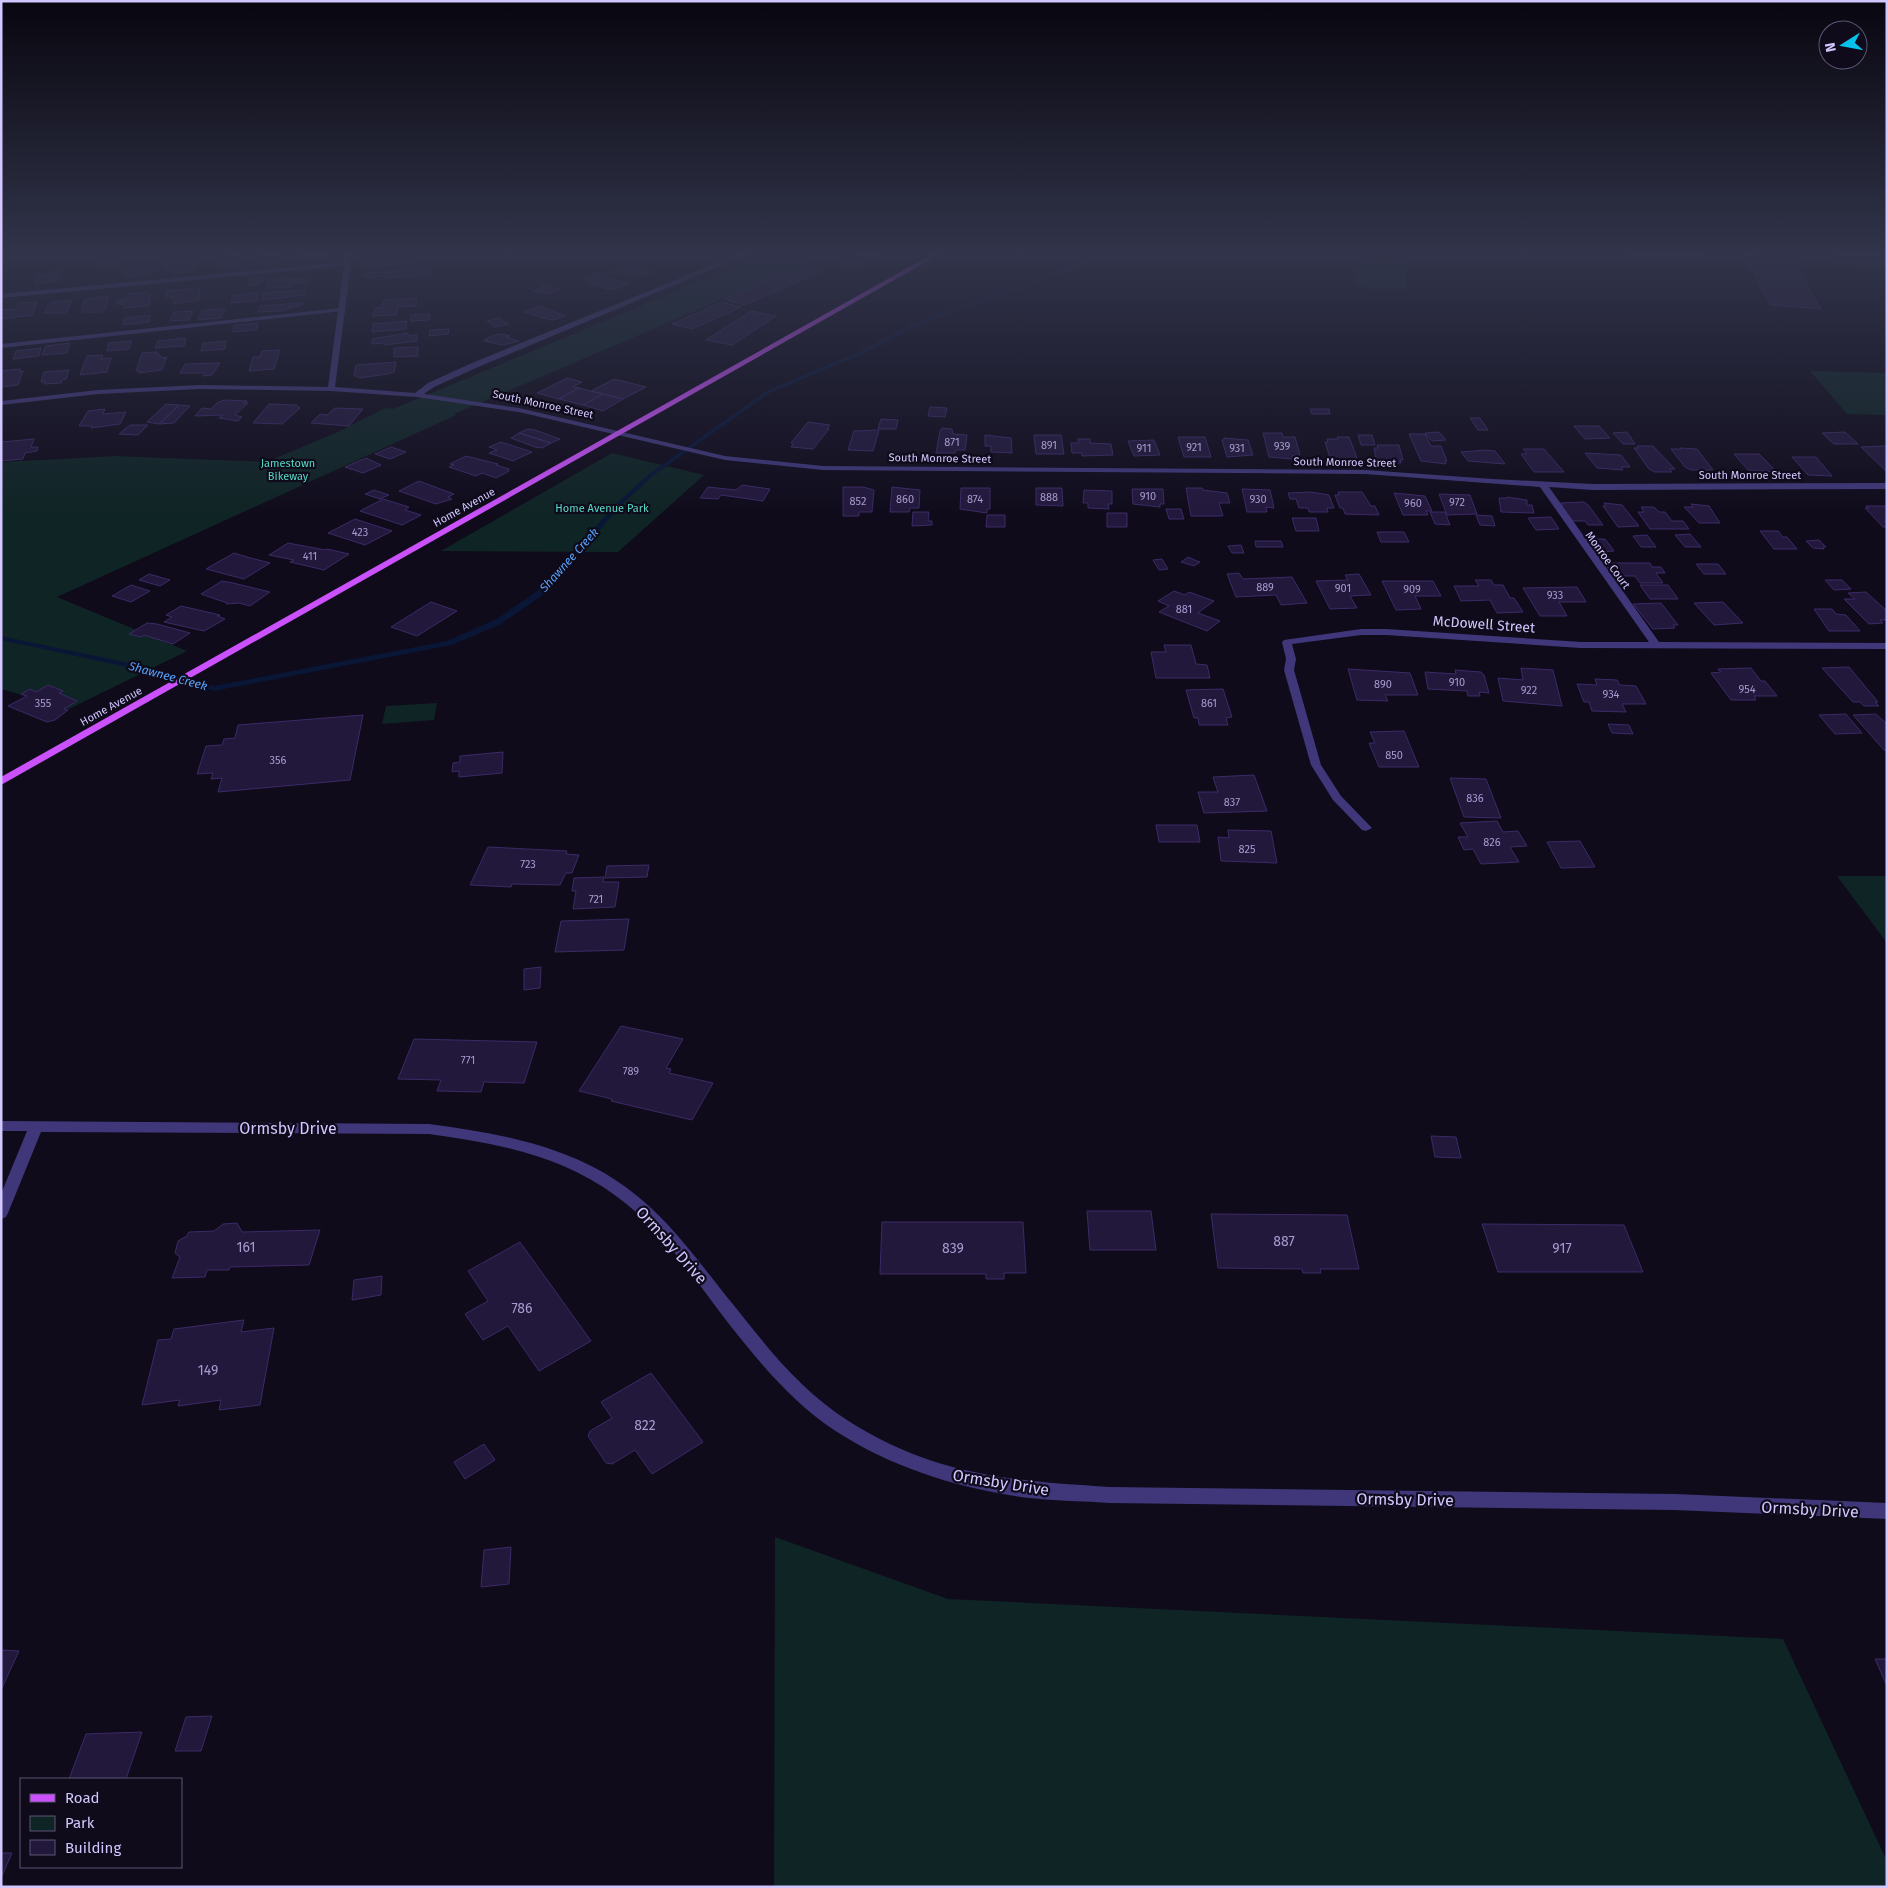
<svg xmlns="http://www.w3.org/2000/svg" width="1888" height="1888" viewBox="0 0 1888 1888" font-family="'Fira Sans',sans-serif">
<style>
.green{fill:#0f2425}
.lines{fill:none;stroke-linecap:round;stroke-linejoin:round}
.stream{fill:#091636;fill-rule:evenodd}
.building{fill:#22183c;stroke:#3c2a67}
.service{fill:#3f3779;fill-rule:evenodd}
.minor{fill:#3f3779;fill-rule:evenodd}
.primary{fill:#ca51fb;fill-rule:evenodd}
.labels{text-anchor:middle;stroke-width:4.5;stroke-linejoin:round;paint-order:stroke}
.far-street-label{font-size:11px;fill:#d2c7fe;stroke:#0f0b1b}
.number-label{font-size:11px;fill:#a69bce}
.far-park-label{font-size:11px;fill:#56dac5;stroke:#0f0b1b}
.far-water-label{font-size:12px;font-style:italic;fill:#58a2fb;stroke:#0f0b1b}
.street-label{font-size:14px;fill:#d2c7fe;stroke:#0f0b1b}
.near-number-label{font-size:14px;fill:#a69bce}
.near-street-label{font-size:16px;fill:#d2c7fe;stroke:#0f0b1b}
</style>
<rect width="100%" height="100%" fill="#0f0b1b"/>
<path class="green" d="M769 253H831L454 414 456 415 57 597 187 651 69 709 1 689V462L116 456 266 462 340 431 385 408 393 409Z
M1358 256 1407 260 1406 291 1355 287Z
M1810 371 1887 373V415L1847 414Z
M612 453 704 475 618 552 441 551Z
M437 703 434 720 382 724 386 706Z
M1837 876H1887V943Z
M775 1537 948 1599 1783 1639 1887 1861V1887H774Z"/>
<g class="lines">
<path class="stream" d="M1109 253H1117L915 326 865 353 770 393 653 476 622 504 543 595 501 624 452 645 214 691 146 671 1 640V636L148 667 214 686 447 641 495 620 537 591 618 502 649 474 766 391 861 351 911 324Z"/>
</g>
<path class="building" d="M261 253H279L280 262 256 264 257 258 260 257Z
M302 253H327V254H324V258L302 260Z
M860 253H883L880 256H883L876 260 871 259 856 268 840 265 852 258 865 259 853 257Z
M1627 253H1702L1706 262 1628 257Z
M1879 253 1887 254V269L1832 261 1840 253Z
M237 255V257H239L238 266 234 268H216L221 256Z
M1744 255 1791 258 1821 309 1770 305Z
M125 257 122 264 98 266 102 258Z
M198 259 192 272 172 273 173 270 166 268 167 262Z
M400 259V262L411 261 415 264 363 267V263L369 261Z
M431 265 430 275 387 278 388 276 363 278 364 276H360L364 273 405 271 406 267Z
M625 266 649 271 646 272 650 273 638 276 615 271Z
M802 266 821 271 744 305 724 299Z
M154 267 151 274 125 278 126 275H122L128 268Z
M61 271 58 281 35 284 37 276Z
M596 273 605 275 602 277 628 283 614 289H606L586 282 591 280 584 278Z
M264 277 263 282H259L258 285 250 286 248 283 249 279Z
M287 278V279L309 278 308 282 291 284V287L267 288 270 279Z
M545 285 560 289 549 294 533 291Z
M191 289 200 290 199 300 174 304 173 297 166 298 167 291Z
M305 290V295L262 300 263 293Z
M149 292 151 294 149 306 123 308 124 304H116L117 300 125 299 128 294Z
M257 293V301L231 303 233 296Z
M106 296 108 298 106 309 102 312H81L84 300Z
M417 298 416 306 398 307 396 315 373 316 375 308H382L383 300Z
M72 300 68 311 65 313H44L47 306 51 305 52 302Z
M37 302 33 315 1 319V310L17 309 19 303Z
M722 302 741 307 692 329 672 324Z
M298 303H303L302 305 280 311 258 312 260 306Z
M538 306 561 314 565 316 554 320 547 319 524 312Z
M225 309 221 318 198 320 202 310Z
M193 311 189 320 170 321 174 312Z
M751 311 776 316 732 345 706 340Z
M430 314 429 320 410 321 411 315Z
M150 315 149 322 123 325 124 318Z
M499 318 508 324 495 327 487 321Z
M407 321 406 329 372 332 373 324Z
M258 323 256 330 233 332 234 325Z
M449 329 448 334 429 336 430 330Z
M408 333 409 336 417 335V341L384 345V343L372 344V339Z
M504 334 510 336 506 337 519 341 503 345 484 341 488 340 485 339 495 335Z
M186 338 184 346 155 348 158 341Z
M131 341 129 349 107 351 109 343Z
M226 341 225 349 201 351 203 343Z
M70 343 67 353 42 355 46 346Z
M418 347V356L394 357V348Z
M41 348 39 356 13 359 16 351Z
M280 350 274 369 249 371 253 357H260L262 351Z
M157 352 161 357 167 358H163L166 359 162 370 139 373 140 371H136L142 353Z
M103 355 101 359 111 358 107 372 80 375 87 356Z
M396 362 394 372 388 374 359 378 354 375 356 365Z
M220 363 212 375 203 376 205 373H180L185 364Z
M20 369 19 372 23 371 18 385 1 387V371Z
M69 370 66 379 62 380 61 383 44 384 45 381 41 382 44 372Z
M567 378 582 382 573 387 579 388 559 399 537 393Z
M614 379 646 387 623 399 591 391Z
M579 388 603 394 583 405 559 399Z
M603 394 623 399 603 411 583 405Z
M225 400 247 401 244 403H248L235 415 242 417 238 421 219 418 223 415 195 416 202 408 211 409 218 402Z
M166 404 179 405 159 424 147 422Z
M269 404 296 405 300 408 282 424 253 423Z
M179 405 190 406 174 423 159 424Z
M930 407 947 408 945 417 928 416Z
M335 408 363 409 349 426 311 423 320 414 327 415Z
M105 409 103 414 126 412 120 424 91 428 92 426H79L88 411Z
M1310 409H1329L1330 414H1312Z
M1470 418H1480L1488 430H1478Z
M881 419 898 420 896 429H878Z
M808 422 830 425 827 429H829L813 449 791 447 793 444 791 443Z
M130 425H148L138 435 119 434Z
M1574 426H1599L1610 438 1585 439Z
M942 428 952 429 953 434 967 435 965 450H956L955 453H936L940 431Z
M528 429 535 430 560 439 551 443 519 433Z
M879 430 873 451 848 450 854 431Z
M1439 432 1446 440 1432 441 1425 433Z
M1627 432 1635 444H1623L1613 433Z
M1845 432 1858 444H1834L1822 433Z
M519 433 551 443 542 448 535 447 511 438Z
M1263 433H1282L1283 437H1295L1300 455 1292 456 1293 459 1269 457Z
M1409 434H1425L1431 446H1441L1447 461H1445L1446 464 1421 461Z
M985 435 1011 438 1012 453 991 452V446H985Z
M1034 435H1061L1064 454H1036Z
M1358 435H1372L1375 445H1361Z
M1178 437H1205L1211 457H1184Z
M1337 437H1349L1357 458H1355L1356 461H1333L1330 458 1325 442H1328L1327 439H1338Z
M1224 438 1248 440 1253 455 1227 457 1222 440H1224Z
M34 439 31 447H38L37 451 25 453 23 459 1 461V442Z
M1078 439H1090V443L1111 444 1113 455 1082 456V453H1072L1071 443H1079Z
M1154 440 1160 455 1134 456 1128 441Z
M501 442 532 452 513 461 489 453 497 450 489 447Z
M1377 445H1399L1403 460H1400L1401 463 1381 462 1380 459H1376L1374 448H1378Z
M1637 446H1653L1675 469H1669L1672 472H1655L1649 469 1634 448H1638Z
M1885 446 1887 448V472L1861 447Z
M391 447 406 452 390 459 375 454Z
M1680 448 1697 449 1713 470H1691L1685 467 1671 449H1681Z
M1523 449H1544L1564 472H1534L1521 454H1527Z
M1486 450 1495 451 1505 464 1468 461 1461 452Z
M1585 453 1621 455 1630 467H1621L1623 470 1597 468Z
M1734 454H1759L1777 472 1748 470Z
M466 456 498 464 496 465 509 469V471L496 478 482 473 476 476 449 467 454 465 450 464Z
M1792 457H1816L1832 476 1808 475Z
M366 458 381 465 363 473 345 467Z
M419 481 454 494 448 497 452 499 436 504 399 491Z
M742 485 770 489 763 501 721 495 718 499 700 498 708 487 736 490Z
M843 487H863L874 490 872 512H859V516H843Z
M892 487 920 490 919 508H910L909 512H890Z
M961 488H990V509H987V513L960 509Z
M1036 488H1062L1063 506 1036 505Z
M1186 488H1202L1203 490 1227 493 1230 503H1219L1223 516H1191Z
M1132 489H1163L1164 504H1160V507L1133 504Z
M1242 489 1270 490 1274 508 1266 507 1267 512H1247Z
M374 490 389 495 380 499 365 494Z
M1084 490 1112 491V504H1108L1109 509 1088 508V503H1083Z
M1311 492 1329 495 1334 508H1327L1328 512H1309L1308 508H1299L1296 499H1290L1288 493Z
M1338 492H1362L1371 506H1375L1379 515 1345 514 1343 508H1340L1335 495H1339Z
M1394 493 1425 496 1432 511H1426L1428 515H1403Z
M1439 494 1470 495 1477 514 1447 515Z
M1507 497 1527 500V505H1532L1534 513 1501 512 1499 498H1507Z
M383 499 409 507 405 510 421 515 402 525 360 511Z
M1584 502 1589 506 1603 525H1588L1585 521H1572L1561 506H1563L1561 503Z
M1604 503 1622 505 1639 526 1618 527 1603 506H1606Z
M1691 504 1709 506 1720 523H1699L1684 507H1693Z
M1866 506H1887V527H1883L1865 508H1869Z
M1641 507H1654L1659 512H1665L1672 521H1683L1689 529H1650L1638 512H1644Z
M1166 509H1181L1184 519H1169Z
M913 512H929L928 521H932V525L912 526Z
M1430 512H1445L1450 525 1435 524Z
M1107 513H1127V527H1107Z
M987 515H1005V527H986Z
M1476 515 1492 516 1495 526 1480 525Z
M1551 517 1559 529 1536 530 1528 518Z
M1292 518H1316L1319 531H1296Z
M355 519 392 531 365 545 328 533Z
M1760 531H1778L1783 537H1787L1797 549H1774Z
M1377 532H1404L1409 542H1381Z
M1690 534 1701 547H1685L1675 535Z
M1647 535 1656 547H1641L1633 536Z
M1586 539H1605L1614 551 1595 552Z
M1819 540 1826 547H1823L1824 549 1813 548 1806 541Z
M1255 541H1281L1283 547H1256Z
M288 543 325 550 327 549 349 554 324 570 290 562 294 560 269 555Z
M1241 545 1244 553H1232L1228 546Z
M234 553 247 557 270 563 244 579 206 569Z
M1188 557 1197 561 1200 562 1194 566 1181 562Z
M1162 559 1168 569 1159 570 1153 560Z
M1605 563H1650L1652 567H1661L1665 573H1656L1663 583H1640L1635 576H1613Z
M1696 564H1718L1726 574H1704Z
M1239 573 1243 579 1292 577 1307 603 1281 605 1276 595 1236 597 1227 574Z
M149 574 170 580 160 586 139 580Z
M1359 574 1371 595 1350 596 1357 608 1330 609 1316 581 1348 580 1345 575Z
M1475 580H1491L1494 585H1503L1510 598H1514L1523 612 1497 613 1490 600 1461 601 1454 586H1479Z
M1825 580H1842L1851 589 1834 590Z
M222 581 233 583 270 592 250 606 239 603 226 604 227 603 201 594Z
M1382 581H1433L1441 596H1415L1421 609 1396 610Z
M131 585 150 591 131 602 112 596Z
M1640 585H1668L1678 599H1650Z
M1577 587 1586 602H1559L1567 616H1540L1523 588Z
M1174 591 1185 595 1189 592 1214 601 1198 613 1220 621 1207 631 1159 612 1169 606 1158 601Z
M1866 592 1887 611V620H1880L1883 623 1869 624 1844 599H1855L1848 593Z
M431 602 457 611 417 636 391 627Z
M1723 602 1743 623 1714 625 1694 603Z
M1661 603 1678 625H1673L1675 628 1653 629 1633 604Z
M181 606 220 615 217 616 225 619 204 631 164 622 172 617 166 615Z
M1814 609H1832L1836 614 1846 615 1860 631H1829Z
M147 623 157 624 190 633 173 644 144 635 141 637 129 634Z
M1164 645H1191L1196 664 1207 665 1210 678H1156L1151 652H1166Z
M1849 667 1878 702H1875L1879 706H1864L1860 702H1853L1822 668Z
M1521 668 1553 670 1562 706 1503 701 1498 678 1523 680Z
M1751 668 1761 681H1765L1777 696H1754L1756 700H1731L1711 673 1721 672 1718 669Z
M1348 669 1410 673 1418 695H1385L1388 701 1357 700Z
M1455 670 1481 672 1484 675 1489 693 1479 692 1480 696H1468L1467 691 1428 689 1425 672 1456 674Z
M1595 679 1617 680 1620 685 1636 686 1646 704H1622L1626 712 1592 711 1589 702H1584L1577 684 1597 685Z
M48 685 63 691 59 693 77 701 64 709 68 710 55 720 47 722 8 706 27 696 21 694 30 689 36 692Z
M1223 689 1232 717 1226 718 1228 725H1199L1198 718H1194L1186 690Z
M1846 714 1862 733 1835 734 1819 715Z
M1876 714 1887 724V750H1884L1853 715Z
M363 715 350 780 218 792 222 778 211 779 213 773 197 774 206 746 222 745 224 739 235 738 238 725Z
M1608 724 1629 725 1633 734 1612 733Z
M1404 731 1419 767H1379L1369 743H1375L1370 732Z
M503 752 502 773 459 777V771L452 772 453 763 460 762V756Z
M1254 775 1267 811 1204 813 1198 792H1218L1213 777Z
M1450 778 1486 779 1501 818 1464 817Z
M1497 821 1503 832 1518 831 1527 846 1510 847 1519 862 1481 864 1473 849 1464 850 1458 837H1468L1460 823Z
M1156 825H1197L1200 842H1159Z
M1228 830 1271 831 1277 863 1221 861 1218 837 1229 838Z
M1580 841 1595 867 1561 868 1547 842Z
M488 847 567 851 566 854 579 855 572 873H566L560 885 512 884 511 887 470 885Z
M649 865 647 877 605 878 607 866Z
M604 877 603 882H619L615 907 573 909 576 891H572L574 878Z
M629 919 624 950 555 952 561 921Z
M541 967 540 988 524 990V969Z
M621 1026 683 1039 666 1068 671 1069 669 1073 713 1083 692 1120 611 1101 612 1099 579 1091Z
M414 1039 537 1042 524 1083 484 1082 481 1092 437 1091 441 1080 398 1079Z
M1431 1136 1456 1137 1461 1158 1435 1157Z
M1087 1211H1151L1156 1250H1090Z
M1211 1214 1347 1215 1359 1269H1320L1321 1273H1303L1302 1269 1218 1268Z
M882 1222H1023L1026 1273H1004V1279H986V1274H880Z
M237 1223 242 1232 320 1230 309 1265 230 1267 229 1270H207L205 1277 172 1278 180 1257 175 1253 178 1241 187 1236 189 1232 214 1231 223 1224Z
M1482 1224 1624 1225 1643 1272H1498Z
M520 1242 591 1341 539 1371 508 1326 483 1340 465 1314 488 1301 468 1271Z
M382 1276 381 1295 352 1300 354 1280Z
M244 1320 241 1332 274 1328 260 1405 219 1410 221 1400 178 1406 180 1400 142 1405 158 1340 171 1339 174 1329Z
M651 1373 703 1442 652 1474 635 1450 612 1464 606 1463 588 1436 590 1431 612 1418 601 1402Z
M484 1444 495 1460 465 1479 454 1462Z
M511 1547 509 1584 481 1587 484 1550Z
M1 1650 19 1651 1 1690Z
M1875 1659H1887V1686Z
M212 1716 201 1751H175L186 1717Z
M142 1732 126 1779H69L86 1734Z
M1 1853H12L1 1878Z"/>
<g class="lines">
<path class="service" d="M341 308 343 309V311L1 348V344Z"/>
<path class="minor" d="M343 253H349L351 264 335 387 415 393 428 383 472 363 742 253H751L478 367 434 387 424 394 519 408 725 456 823 466 1365 470 1493 479 1593 484 1887 483V489L1593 490 1549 487 1659 642 1887 643V649L1581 648 1386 635H1361L1292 644 1296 659 1294 670 1321 765 1341 796 1372 828 1366 831 1362 830 1333 800 1311 765 1284 670 1286 659 1282 642 1284 640 1361 629H1386L1581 642H1649L1540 487 1365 474 823 470 725 460 519 412 417 397 331 391 200 389 98 394 1 405V401L98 390 200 385 328 387 344 266 1 298V294L344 262Z
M1 1121 429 1124C498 1133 570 1146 627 1188 671 1220 702 1267 736 1308 769 1350 802 1391 847 1420 932 1475 1011 1481 1110 1487L1675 1494 1887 1503V1519L1675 1510 1110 1503C1083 1501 1056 1501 1029 1498 960 1489 892 1468 834 1430 792 1402 760 1363 729 1324 695 1280 662 1229 616 1196 561 1155 495 1143 429 1134L41 1132 8 1213 6 1217 1 1219V1194L27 1131H1Z"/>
<path class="primary" d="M934 253H942L1 785V777Z"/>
</g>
<linearGradient id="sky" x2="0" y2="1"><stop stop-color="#08060f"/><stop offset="0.49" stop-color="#31344a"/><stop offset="1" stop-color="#31344a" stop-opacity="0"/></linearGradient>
<rect width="1888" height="517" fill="url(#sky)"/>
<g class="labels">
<g class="far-street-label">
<text transform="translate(543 404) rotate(12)" y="4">South Monroe Street</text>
<text transform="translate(940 458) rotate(1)" y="4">South Monroe Street</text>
<text transform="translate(1345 462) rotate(1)" y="4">South Monroe Street</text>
<text x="1750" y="479">South Monroe Street</text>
<text transform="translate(464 507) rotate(-29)" y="4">Home Avenue</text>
<text transform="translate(1608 560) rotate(54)" y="4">Monroe Court</text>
<text transform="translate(111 706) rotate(-29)" y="4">Home Avenue</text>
</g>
<g class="number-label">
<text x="952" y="446">871</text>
<text x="1049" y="449">891</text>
<text x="1282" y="450">939</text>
<text x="1194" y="451">921</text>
<text x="1144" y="452">911</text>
<text x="1237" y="452">931</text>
<text x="1148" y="500">910</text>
<text x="1049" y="501">888</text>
<text x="905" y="503">860</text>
<text x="975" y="503">874</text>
<text x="1258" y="503">930</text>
<text x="858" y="505">852</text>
<text x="1457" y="506">972</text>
<text x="1413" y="507">960</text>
<text x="360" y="536">423</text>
<text x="310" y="560">411</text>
<text x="1265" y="591">889</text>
<text x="1343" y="592">901</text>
<text x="1412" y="593">909</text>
<text x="1555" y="599">933</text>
<text x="1184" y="613">881</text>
<text x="1457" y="686">910</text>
<text x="1383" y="688">890</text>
<text x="1747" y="693">954</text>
<text x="1529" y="694">922</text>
<text x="1611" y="698">934</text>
<text x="43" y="707">355</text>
<text x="1209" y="707">861</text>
<text x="1394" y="759">850</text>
<text x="278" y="764">356</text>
<text x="1475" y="802">836</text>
<text x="1232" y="806">837</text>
<text x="1492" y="846">826</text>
<text x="1247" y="853">825</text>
<text x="528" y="868">723</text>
<text x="596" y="903">721</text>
<text x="468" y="1064">771</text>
<text x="631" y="1075">789</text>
</g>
<g class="far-park-label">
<text x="288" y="467">Jamestown<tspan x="288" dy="13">Bikeway</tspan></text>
<text x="602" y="512">Home Avenue Park</text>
</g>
<g class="far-water-label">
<text transform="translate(569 560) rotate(-48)" y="4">Shawnee Creek</text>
<text transform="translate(168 676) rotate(15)" y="4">Shawnee Creek</text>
</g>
<g class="street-label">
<text transform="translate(1484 624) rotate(4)" y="5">McDowell Street</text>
</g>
<g class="near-number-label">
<text x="1284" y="1246">887</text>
<text x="246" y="1252">161</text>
<text x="953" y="1253">839</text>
<text x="1562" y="1253">917</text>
<text x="522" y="1313">786</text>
<text x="208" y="1375">149</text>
<text x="645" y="1430">822</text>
</g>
<g class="near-street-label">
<text x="288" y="1134">Ormsby Drive</text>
<text transform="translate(672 1245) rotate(48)" y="6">Ormsby Drive</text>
<text transform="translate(1001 1482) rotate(9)" y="6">Ormsby Drive</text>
<text transform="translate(1405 1499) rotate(1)" y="6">Ormsby Drive</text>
<text transform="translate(1810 1509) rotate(3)" y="6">Ormsby Drive</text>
</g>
</g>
<rect width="1888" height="1888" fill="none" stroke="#d2c7fe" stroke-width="5"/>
<rect x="20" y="1778" width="162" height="90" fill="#0f0b1b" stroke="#5d5676"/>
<rect x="30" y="1794" width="25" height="8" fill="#ca51fb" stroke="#5d5676"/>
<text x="65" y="1803" font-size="15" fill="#d2c7fe">Road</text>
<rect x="30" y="1816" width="25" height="15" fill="#0f2425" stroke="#5d5676"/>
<text x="65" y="1828" font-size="15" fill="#d2c7fe">Park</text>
<rect x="30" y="1840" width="25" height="15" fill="#22183c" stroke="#5d5676"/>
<text x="65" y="1853" font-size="15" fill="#d2c7fe">Building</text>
<g transform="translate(1843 45) rotate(259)"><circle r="24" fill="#0f0b1b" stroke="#5d5676"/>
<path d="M0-4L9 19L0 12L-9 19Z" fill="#06c1eb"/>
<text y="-8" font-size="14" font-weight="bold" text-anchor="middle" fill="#d2c7fe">N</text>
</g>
</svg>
